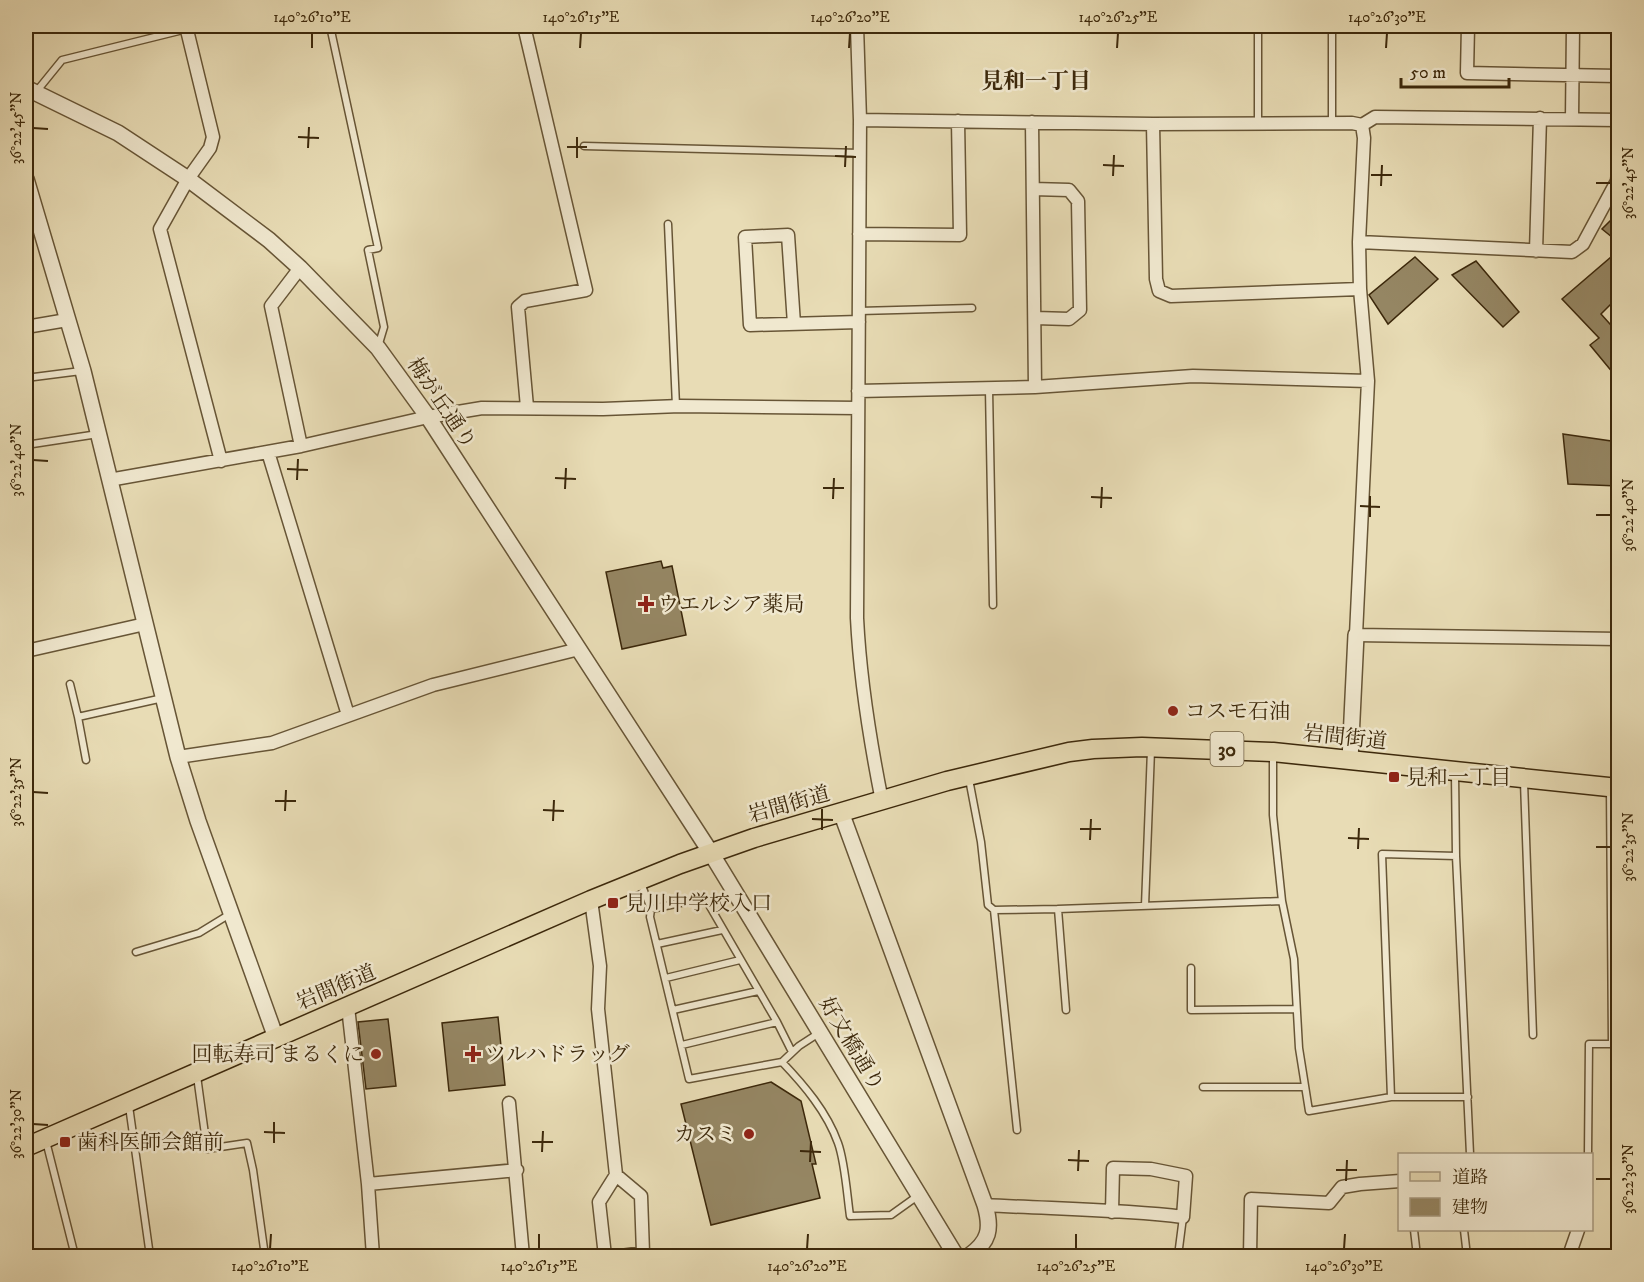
<svg xmlns="http://www.w3.org/2000/svg" width="1644" height="1282" viewBox="0 0 1644 1282" font-family="'IM FELL DW Pica','Noto Serif JP',serif">
<style>
.building{fill:#958663;stroke:#3c280b;stroke-width:1.5}
.lines{fill:none;stroke-linecap:round;stroke-linejoin:round}
.service-casing{stroke:#675536;stroke-width:9}
.minor-casing{stroke:#675536;stroke-width:15}
.tertiary-casing{stroke:#675536;stroke-width:18}
.primary-casing{stroke:#3c280b;stroke-width:21}
.service{stroke:#f0e8cf;stroke-width:6}
.minor{stroke:#f0e8cf;stroke-width:12}
.tertiary{stroke:#f0e8cf;stroke-width:15}
.primary{stroke:#e8dcb5;stroke-width:18}
.ticks{fill:none;stroke:#3c280b;stroke-width:2}
.poi-dot{fill:#8f2418;stroke:#f0e8cf;stroke-width:2}
.labels{text-anchor:middle;stroke-width:5;stroke-linejoin:round;paint-order:stroke}
.shield{fill:#f0e8cf;stroke:#726246;stroke-width:1.5}
.shield-label{font-size:20px;font-weight:bold;fill:#3c280b}
.street-label{font-size:21px;fill:#3c280b;stroke:#f0e8cf}
.poi-label{font-size:21px;fill:#3c280b;stroke:#f0e8cf;text-anchor:start}
.neighbourhood-label{font-size:22px;font-weight:bold;fill:#3c280b;stroke:#f0e8cf}
.neatline{fill:none;stroke:#3c280b;stroke-width:2}
.ticks-label{font-size:15px;text-anchor:middle;fill:#3c280b}
</style>
<rect width="100%" height="100%" fill="#e8dcb5"/>
<filter id="stains"><feTurbulence type="fractalNoise" baseFrequency=".00333" numOctaves="4"/><feColorMatrix values="0 0 0 0 .2 0 0 0 0 .09 0 0 0 0 .02 0 0 0 .5 -.17"/></filter>
<radialGradient id="worn" r=".72"><stop offset=".6" stop-color="#630" stop-opacity="0"/><stop offset="1" stop-color="#630" stop-opacity=".3"/></radialGradient>
<path class="building" d="M1618 213V242L1602 229Z
M1618 251V297L1601 314 1618 333V379L1590 345 1599 338 1562 299Z
M1415 257 1438 279 1388 324 1369 295Z
M1476 261 1519 312 1503 327 1452 275Z
M1563 434 1618 442V486L1568 484Z
M661 561 663 568 672 566 686 635 622 649 606 572Z
M498 1017 505 1085 449 1091 442 1023Z
M388 1019 396 1086 366 1089 358 1022Z
M771 1082 801 1101 816 1164H812L820 1198 711 1225 681 1104Z"/>
<g class="lines">
<defs>
<path id="service" d="M330 26 378 248 368 250 384 327 378 347
M1332 26V123
M36 92 62 60 187 29
M1258 123V26
M584 146 860 153
M668 224 676 406
M859 311 972 308
M26 378 81 371
M989 389 993 605
M26 445 98 434
M70 684 78 717 163 698
M78 717 86 760
M1273 753V815L1282 901 1294 959 1299 1048 1309 1111 1391 1097H1468
M1455 774 1456 856 1470 1154
M969 779 981 842 988 905 994 910 1017 1130
M1524 782 1533 1035
M641 883 651 909 650 917 689 1079 782 1062 799 1046 819 1033
M1145 906 1151 750
M651 909 705 898 777 1022 792 1052
M994 910 1058 909
M657 944 722 930
M136 952 199 933 230 914
M1191 968V1010L1296 1009
M666 978 740 960
M673 1010 758 991
M1066 1010 1058 909 1282 901
M682 1045 777 1022
M782 1062C804 1085 827 1112 838 1143 845 1162 847 1195 850 1216L891 1215 919 1195
M197 1076 207 1149 247 1143 253 1170 265 1256
M1203 1087H1304
M1391 1097 1382 854 1456 856
M129 1106 150 1256
M46 1141 75 1256
M1588 1154 1589 1044H1612L1610 788
M1414 1230 1417 1256
M1464 1230 1467 1256
M1178 1256 1183 1217"/>
<path id="minor" d="M186 26 213 137 210 148 188 179 160 229 221 461
M524 26 586 290 525 301 518 307 527 407
M857 26 860 120 857 618C860 679 870 741 882 801
M1468 26 1467 73 1618 76
M1572 119 1573 26
M860 120 1153 124 1352 123 1362 125 1364 138 1359 242 1360 289 1368 381 1356 635 1618 639
M1032 122 1035 387
M1153 124 1156 279 1159 291 1171 296 1360 289
M1362 125 1375 117 1618 120
M1033 189 1069 190 1078 201 1080 310 1069 319 1035 318
M859 234 960 235 958 121
M1359 242 1572 252 1583 244 1617 181 1618 173
M1536 251 1540 118
M300 268 271 306 301 446
M794 324 788 235 745 237 750 325 859 322
M26 327 67 320
M858 391 1035 387 1193 376 1368 381
M268 452 348 715
M109 480 301 446 428 417 482 408 603 409 680 406 858 408
M26 651 145 624
M178 757 272 743 433 685 579 649
M591 900 600 966 598 1009 616 1175 599 1202 605 1256
M348 1007 368 1184 373 1256
M509 1103 523 1256
M616 1175 641 1196 643 1253 621 1256
M368 1184 517 1170
M985 1205C1051 1209 1118 1209 1183 1217L1186 1176 1151 1169 1113 1168 1112 1212
M1570 1253 1578 1230
M1250 1256 1251 1199 1329 1203 1342 1187 1360 1184 1400 1181"/>
<path id="tertiary" d="M26 88 118 133 188 179 269 240 300 268 378 348 428 417 711 853 956 1256
M26 179 83 371 178 757 198 821 276 1038
M1350 760 1356 635
M841 812 985 1205C992 1229 989 1242 969 1256"/>
<path id="primary" d="M26 1147 591 900 680 864 754 838 947 781 1069 752 1093 749 1142 747 1273 752 1618 788"/>
</defs>
<use href="#service" class="service-casing"/>
<use href="#minor" class="minor-casing"/>
<use href="#tertiary" class="tertiary-casing"/>
<use href="#primary" class="primary-casing"/>
<use href="#service" class="service"/>
<use href="#minor" class="minor"/>
<use href="#tertiary" class="tertiary"/>
<use href="#primary" class="primary"/>
</g>
<path class="ticks" d="M312 48V33M580 48 581 33M849 48 850 33M1117 48 1118 33M1386 48 1387 33M33 128 48 129M298 137 319 138M567 147H587M308 148 309 127M835 156 856 157M577 158V137M1103 165 1124 166M845 167 846 146M1371 175H1392M1113 176 1114 155M1596 183H1611M1381 186 1382 165M33 460 48 461M287 469 308 470M555 478 576 479M297 480 298 459M823 488H844M565 489 566 468M1091 497 1112 498M833 499 834 478M1360 506 1380 507M1101 508 1102 487M1596 515H1611M1370 517V496M33 792 48 793M275 801H296M543 810 564 811M285 811 286 790M812 819 833 820M553 821 554 800M1080 829H1101M822 830V809M1348 838 1369 839M1090 840 1091 819M1596 847H1611M1358 849 1359 828M33 1124 48 1125M264 1132 285 1133M532 1142H553M274 1143V1122M800 1151 821 1152M542 1152 543 1131M1068 1160 1089 1161M810 1162 811 1141M1336 1170H1357M1078 1171 1079 1150M1596 1179H1611M1346 1181 1347 1160M270 1249 271 1234M539 1249V1234M807 1249 808 1234M1076 1249V1234M1344 1249 1345 1234"/>
<g class="poi-dot">
<path d="M643 595h6v6h6v6h-6v6h-6v-6h-6v-6h6z"/>
<circle cx="1173" cy="711" r="6"/>
<rect x="1388" y="771" width="12" height="12" rx="3"/>
<rect x="607" y="897" width="12" height="12" rx="3"/>
<circle cx="376" cy="1054" r="6"/>
<path d="M470 1045h6v6h6v6h-6v6h-6v-6h-6v-6h6z"/>
<circle cx="749" cy="1134" r="6"/>
<rect x="59" y="1136" width="12" height="12" rx="3"/>
</g>
<g class="labels">
<rect class="shield" x="1210.5" y="732" width="33" height="34" rx="4.5"/>
<g class="shield-label">
<text x="1227" y="756">30</text>
</g>
<g class="street-label">
<text transform="translate(442 403) rotate(56)" y="7">梅が丘通り</text>
<text transform="translate(1345 737) rotate(6)" y="7">岩間街道</text>
<text transform="translate(789 804) rotate(-16)" y="7">岩間街道</text>
<text transform="translate(336 987) rotate(-23)" y="7">岩間街道</text>
<text transform="translate(852 1044) rotate(59)" y="7">好文橋通り</text>
</g>
<g class="poi-label">
<text x="658" y="611">ウエルシア薬局</text>
<text x="1185" y="718">コスモ石油</text>
<text x="1406" y="784">見和一丁目</text>
<text x="625" y="910">見川中学校入口</text>
<text x="364" y="1061" text-anchor="end">回転寿司 まるくに</text>
<text x="485" y="1061">ツルハドラッグ</text>
<text x="737" y="1141" text-anchor="end">カスミ</text>
<text x="77" y="1149">歯科医師会館前</text>
</g>
<g class="neighbourhood-label">
<text x="1036" y="88">見和一丁目</text>
</g>
</g>
<rect width="1644" height="1282" fill="none" stroke="#e8dcb5" stroke-width="66"/>
<rect x="1398" y="1153" width="195" height="78" fill="#f0e8cf" stroke="#a89b81" stroke-width="1.5"/>
<rect x="1410" y="1172" width="30" height="9" fill="#e8dcb5" stroke="#a89b81" stroke-width="1.5"/>
<text x="1452" y="1183" font-size="18" fill="#3c280b">道路</text>
<rect x="1410" y="1198" width="30" height="18" fill="#958663" stroke="#a89b81" stroke-width="1.5"/>
<text x="1452" y="1213" font-size="18" fill="#3c280b">建物</text>
<path d="M1401 78v9h108v-9" fill="none" stroke="#3c280b" stroke-width="3"/>
<text x="1410" y="78" font-size="18" fill="#3c280b" stroke="#f0e8cf" stroke-width="4.5" paint-order="stroke">50 m</text>
<rect x="33" y="33" width="1578" height="1216" class="neatline"/>
<g class="ticks-label">
<text x="312" y="22">140°26'10"E</text>
<text x="581" y="22">140°26'15"E</text>
<text x="850" y="22">140°26'20"E</text>
<text x="1118" y="22">140°26'25"E</text>
<text x="1387" y="22">140°26'30"E</text>
<text transform="translate(16 128) rotate(-90)" y="5">36°22'45"N</text>
<text transform="translate(1628 183) rotate(-90)" y="5">36°22'45"N</text>
<text transform="translate(16 460) rotate(-90)" y="5">36°22'40"N</text>
<text transform="translate(1628 515) rotate(-90)" y="5">36°22'40"N</text>
<text transform="translate(16 792) rotate(-90)" y="5">36°22'35"N</text>
<text transform="translate(1628 847) rotate(-90)" y="5">36°22'35"N</text>
<text transform="translate(16 1124) rotate(-90)" y="5">36°22'30"N</text>
<text transform="translate(1628 1179) rotate(-90)" y="5">36°22'30"N</text>
<text x="270" y="1271">140°26'10"E</text>
<text x="539" y="1271">140°26'15"E</text>
<text x="807" y="1271">140°26'20"E</text>
<text x="1076" y="1271">140°26'25"E</text>
<text x="1344" y="1271">140°26'30"E</text>
</g>
<rect width="100%" height="100%" filter="url(#stains)"/>
<rect width="100%" height="100%" fill="url(#worn)"/>
</svg>
